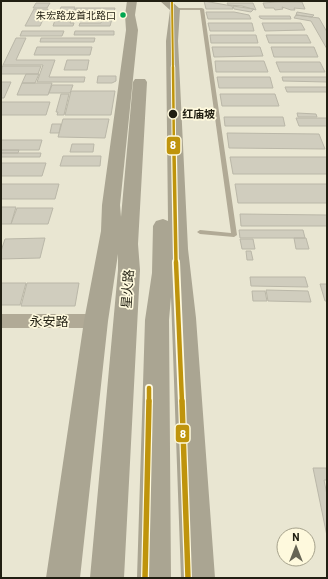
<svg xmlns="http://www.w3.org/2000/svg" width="328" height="579" viewBox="0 0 328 579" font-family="Barlow,'Noto Sans SC',sans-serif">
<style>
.building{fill:#d0cdbe;stroke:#bab7a8}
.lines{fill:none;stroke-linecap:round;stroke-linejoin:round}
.service{fill:#b1aa96;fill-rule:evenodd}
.tertiary{fill:#b1aa96;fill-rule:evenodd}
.primary{fill:#aaa592;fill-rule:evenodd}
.metro-1-far4-casing{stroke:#fef9dd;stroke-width:3.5}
.metro-1-far3-casing{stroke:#fef9dd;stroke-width:4.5}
.metro-1-far2-casing{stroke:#fef9dd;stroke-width:6}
.metro-1-far1-casing{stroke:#fef9dd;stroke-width:8}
.metro-1-casing{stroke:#fef9dd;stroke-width:8}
.metro-1-far4{stroke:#bf940c;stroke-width:2}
.metro-1-far3{stroke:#bf940c;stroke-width:2.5}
.metro-1-far2{stroke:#bf940c;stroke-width:3.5}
.metro-1-far1{stroke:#bf940c;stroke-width:4.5}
.metro-1{stroke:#bf940c;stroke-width:5.5}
.bus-dot{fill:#00a651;stroke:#fef9dd;stroke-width:1.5}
.stop-dot{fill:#211f12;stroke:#fef9dd;stroke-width:1.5}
.labels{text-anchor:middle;stroke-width:3.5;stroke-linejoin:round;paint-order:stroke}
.far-bus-label{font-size:10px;fill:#211f12;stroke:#fef9dd;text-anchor:end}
.far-stop-label{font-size:11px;font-weight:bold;fill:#211f12;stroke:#fef9dd;text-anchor:start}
.street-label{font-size:13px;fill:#211f12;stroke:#fef9dd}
.line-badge{stroke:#fef9dd;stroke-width:1.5}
.badge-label{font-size:11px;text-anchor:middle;font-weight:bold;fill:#fff}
</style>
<rect width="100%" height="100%" fill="#e9e6d2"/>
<path class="building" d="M204 1 232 6 233 9H206Z
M278 2H302L305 9 294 8 295 10H291L282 7 283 9 275 10 274 8H265L263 3Z
M36 3H50L47 8H33Z
M227 3H253L256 10 242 6 228 5Z
M233 6 254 9 251 12 234 9Z
M61 7H75L70 23H74L73 26H53L55 20H49L52 12H59Z
M76 8H115L110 26H79L80 23H101L104 11H75Z
M34 9H48L40 26H25Z
M206 12H234L249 15 251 19H208Z
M297 12 314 15 312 17 296 15Z
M296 15 319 18 327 32V49L311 21 294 18Z
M259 16H290L291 19H263L260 18Z
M208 23H252L254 31H210Z
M262 23H301L305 30 265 31Z
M22 31H64L62 36H20Z
M75 31H114V35H74Z
M210 35H256L258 43H211Z
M266 35H307L311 43H269Z
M16 38H26L16 60H55L49 77H85L84 82H37L43 65H3Z
M41 38H95L94 42H40Z
M37 47H92L90 55H34Z
M212 47H260L263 56 214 57Z
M271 47H314L318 57H274Z
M67 60H89L87 70H64Z
M215 61H264L268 72H216Z
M276 62H320L325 72H280Z
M2 66H41L38 74H1Z
M26 74H39L35 83H22Z
M98 76H116V81L112 83H97Z
M217 77H270L273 88H219Z
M282 77H327V82L283 81Z
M1 82H11L4 98H1Z
M22 83H52L48 95H17Z
M52 85H73L70 93H49Z
M285 87H327V92H287Z
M71 91H115L111 115H65Z
M61 94H69L64 115H57L58 112H56Z
M220 94H275L279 106H222Z
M1 102H50L46 115H1Z
M297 113 316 114 317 117H298Z
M224 117H283L285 126H225Z
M296 118H327V126H299Z
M63 119H109L105 138 58 137Z
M52 124H61L59 133H50Z
M227 133 319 134 325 149 229 148Z
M1 140H42L39 150H1Z
M72 144H94L93 152H70Z
M1 150H19L18 153H1Z
M1 153H41L40 157H1Z
M63 156H101L100 166H60Z
M230 157H327V174H233Z
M1 163H46L42 176H1Z
M1 184H59L55 199H1Z
M235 184H327V203H238Z
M1 207H16L11 224H1Z
M17 208H53L48 224H11Z
M240 214 327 215V226H241Z
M239 230H303L305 238H240Z
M45 238 40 258 1 259V251L5 239Z
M294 238H306L309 249H296Z
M240 239H253L255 249H242Z
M246 251H251L253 260H247Z
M250 277H305L308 287 251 286Z
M1 283H26L20 305H1Z
M27 283H79L75 306H21Z
M320 284H327V301H325Z
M266 290 308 291 311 302 268 301Z
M252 291H265L267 301H253Z
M313 468H326L327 473V480H324L327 495V536Z"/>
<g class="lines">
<path class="service" d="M175 8H202L204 9 237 235 234 237 200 234 197 232 200 230 231 233 200 10H174Z"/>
<path class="tertiary" d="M1 314H96L102 316 105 321 102 326 96 328H1Z"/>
<path class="primary" d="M127 1H137L135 15 138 30 120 205 121 217 133 82 135 79H145L147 82 138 244 140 270 124 578H90L118 270V254L108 321 80 578H46L84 321 101 231 102 205 126 30 125 15Z
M160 1H171L180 9 178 41 188 249 196 318 215 578H181L171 297 169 320 171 578H137L145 320 152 273 153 226 156 221 163 219 168 221 166 41 170 10Z"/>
<defs>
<path id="metro-1-far4" d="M172 1 173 68"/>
<path id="metro-1-far3" d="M173 67 174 154"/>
<path id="metro-1-far2" d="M174 153 176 263"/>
<path id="metro-1-far1" d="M176 262 182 402
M149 402V388"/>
<path id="metro-1" d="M182 401 188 578
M145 578 149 401"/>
</defs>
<use href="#metro-1-far4" class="metro-1-far4-casing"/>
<use href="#metro-1-far3" class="metro-1-far3-casing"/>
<use href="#metro-1-far2" class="metro-1-far2-casing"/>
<use href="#metro-1-far1" class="metro-1-far1-casing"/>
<use href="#metro-1" class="metro-1-casing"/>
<use href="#metro-1-far4" class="metro-1-far4"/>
<use href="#metro-1-far3" class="metro-1-far3"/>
<use href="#metro-1-far2" class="metro-1-far2"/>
<use href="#metro-1-far1" class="metro-1-far1"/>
<use href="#metro-1" class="metro-1"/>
</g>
<circle class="bus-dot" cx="123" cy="15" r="3.5"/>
<circle class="stop-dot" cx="173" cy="114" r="5"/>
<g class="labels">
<g class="far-bus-label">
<text x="116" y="19">朱宏路龙首北路口</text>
</g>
<g class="far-stop-label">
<text x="182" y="118">红庙坡</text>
</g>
<g class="street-label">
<text transform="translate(127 289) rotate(-86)" y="5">星火路</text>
<text x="49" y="326">永安路</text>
</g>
</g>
<g class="line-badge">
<rect x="166" y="136" width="15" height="19" rx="4" fill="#bf940c"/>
<rect x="175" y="424" width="15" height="19" rx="4" fill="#bf940c"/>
</g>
<g class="badge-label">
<text x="173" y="149">8</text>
<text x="183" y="438">8</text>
</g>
<rect width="328" height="579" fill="none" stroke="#211f12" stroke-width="4"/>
<g transform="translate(296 547)"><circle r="19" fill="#fef9dd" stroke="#a6a28c"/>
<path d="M0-3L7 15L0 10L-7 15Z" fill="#676555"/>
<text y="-6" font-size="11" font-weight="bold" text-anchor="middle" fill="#211f12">N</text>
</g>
</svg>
